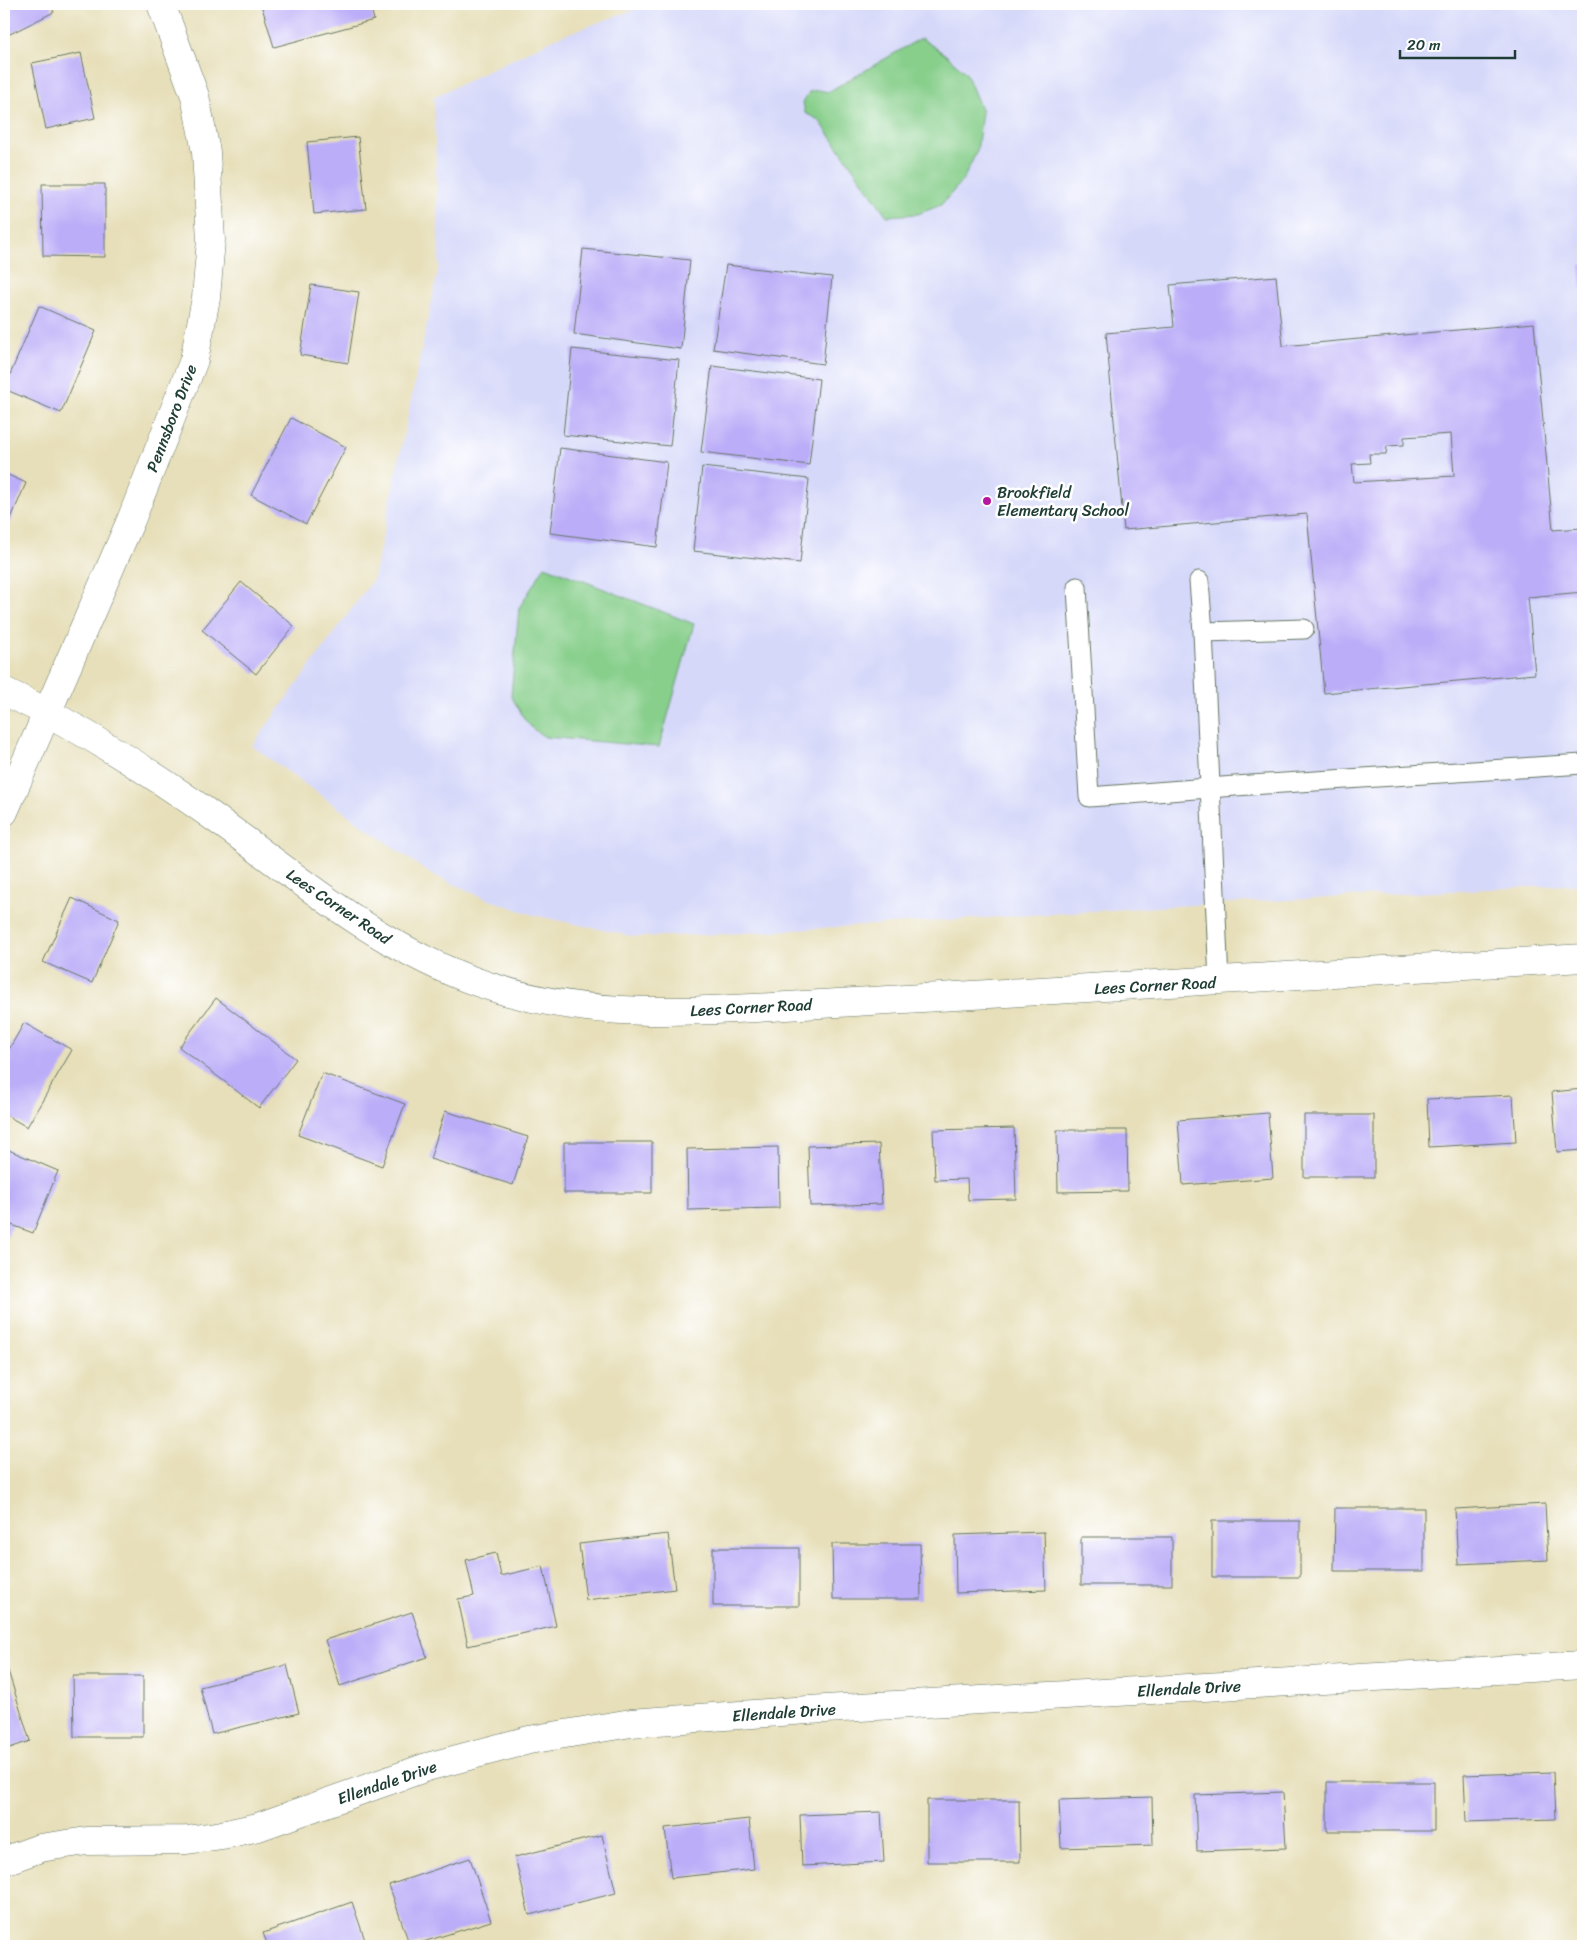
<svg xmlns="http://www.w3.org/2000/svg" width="1587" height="1950" viewBox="0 0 1587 1950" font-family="Sriracha,sans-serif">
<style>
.built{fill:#d5d8f9}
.green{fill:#87cf8b;stroke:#538660}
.building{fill:#bbadf8;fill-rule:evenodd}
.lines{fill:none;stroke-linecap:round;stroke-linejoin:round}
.service-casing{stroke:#657663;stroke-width:21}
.minor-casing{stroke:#657663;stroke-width:29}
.tertiary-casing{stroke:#657663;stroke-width:29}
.service{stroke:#fff;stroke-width:19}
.minor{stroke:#fff;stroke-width:28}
.tertiary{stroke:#fff;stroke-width:28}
.poi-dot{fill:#b5179e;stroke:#fff;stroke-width:2}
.labels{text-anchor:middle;stroke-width:5;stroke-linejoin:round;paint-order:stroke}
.street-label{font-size:16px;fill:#1f3d34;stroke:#fff}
.poi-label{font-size:16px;fill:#1f3d34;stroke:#fff;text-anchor:start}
</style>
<rect width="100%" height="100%" fill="#fff"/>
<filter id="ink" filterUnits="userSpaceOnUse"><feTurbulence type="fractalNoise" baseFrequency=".02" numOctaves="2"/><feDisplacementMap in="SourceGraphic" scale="10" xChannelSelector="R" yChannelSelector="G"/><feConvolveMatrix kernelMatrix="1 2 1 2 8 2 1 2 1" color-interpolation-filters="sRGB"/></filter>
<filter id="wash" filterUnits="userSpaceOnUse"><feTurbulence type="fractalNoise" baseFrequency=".0096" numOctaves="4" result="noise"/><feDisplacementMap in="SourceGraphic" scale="20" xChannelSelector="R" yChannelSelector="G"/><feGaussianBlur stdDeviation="1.12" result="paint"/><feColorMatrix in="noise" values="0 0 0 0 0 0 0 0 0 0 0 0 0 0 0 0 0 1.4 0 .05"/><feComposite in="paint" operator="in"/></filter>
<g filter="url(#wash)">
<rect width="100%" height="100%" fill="#e7dfb9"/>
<path class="built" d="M650 4H1583V884L1175 906 727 934 636 937 533 915 487 899 429 873 252 746 374 578 439 266 434 97 558 37Z"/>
<path class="green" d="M921 38 946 55 966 73 982 112 977 151 963 180 941 205 918 214 887 216 819 120 805 113 803 102 809 92 819 90 828 92Z
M545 566 694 624 659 747 545 737 533 729 525 720 511 696 519 608Z"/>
<g id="blocks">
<path class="building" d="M4 4H50L54 12 4 37Z
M261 4H370L374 20 274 47Z
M81 53 95 118 46 129 32 63Z
M358 137 366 209 314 214 307 142Z
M42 184H105V257L43 256Z
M583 249 690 260 681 349 574 334Z
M726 265 832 277 823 364 713 349Z
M1580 265H1583V288H1582Z
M1276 276 1283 346 1534 323 1553 530 1583 528V592L1528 597 1535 674 1324 693 1307 514 1124 530 1106 333 1174 327 1170 285ZM1451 434 1454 476 1354 482 1352 464 1370 463 1369 454H1386L1387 446 1404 445V437Z
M311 285 359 292 348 363 300 355Z
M39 306 96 331 61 413 4 389Z
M572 349 679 360 670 446 563 435Z
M712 366 819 379 809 465 701 452Z
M291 418 346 447 306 524 251 495Z
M560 448 667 462 657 547 550 533Z
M702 467 809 479 800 563 693 551Z
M4 473 26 483 4 535Z
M241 582 294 626 256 674 202 630Z
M72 898 119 920 92 983 43 962Z
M216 998 296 1059 259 1108 179 1047Z
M24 1023 72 1050 27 1127 4 1114V1058Z
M322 1073 405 1104 382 1166 298 1135Z
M1583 1089V1150L1557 1152 1552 1092Z
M1513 1095 1516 1142 1429 1147 1427 1099Z
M445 1111 528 1137 513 1185 430 1159Z
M1268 1113 1273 1178 1183 1185 1178 1120Z
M1304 1115H1374V1177H1304Z
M1014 1128 1016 1199 968 1200 967 1179 935 1180 933 1130Z
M1057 1130H1127L1128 1191 1058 1192Z
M564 1142H652V1193H564Z
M879 1144 882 1204 810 1206 808 1146Z
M778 1147 779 1208 688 1210 687 1149Z
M4 1148 58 1171 33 1233 12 1225 4 1245Z
M1545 1504 1548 1560 1458 1564 1455 1509Z
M1335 1508H1424V1571H1334Z
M1212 1521H1300V1577H1212Z
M1044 1532 1046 1590 956 1593 955 1535Z
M668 1534 675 1589 586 1600 579 1544Z
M1081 1537H1172V1585H1081Z
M832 1544H920L921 1599H833Z
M713 1548H799V1606H713Z
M496 1553 501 1576 543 1566 556 1626 468 1646 458 1599 474 1596 466 1560Z
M412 1612 427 1657 340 1686 325 1640Z
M4 1658 30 1741 4 1750Z
M287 1665 299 1713 212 1734 200 1687Z
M73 1676H143V1737H74Z
M1553 1772 1555 1819 1466 1822 1464 1775Z
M1327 1782H1434V1831H1327Z
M1283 1792 1286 1848 1197 1851 1195 1795Z
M1152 1797 1153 1845 1061 1848 1059 1800Z
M927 1800H1019L1020 1862H927Z
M881 1812 884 1862 802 1866 800 1815Z
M749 1819 754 1869 671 1878 665 1828Z
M602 1835 616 1893 529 1915 515 1857Z
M470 1858 491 1921 410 1946 389 1885Z
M352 1902 367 1946H268L263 1933Z"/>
</g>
</g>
<g filter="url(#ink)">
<use href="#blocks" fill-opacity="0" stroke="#657663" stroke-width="1"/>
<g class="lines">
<defs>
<path id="service" d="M1199 581 1203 632 1304 629
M1077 587 1089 797 1235 786 1583 764
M1203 632 1219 981"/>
<path id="minor" d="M4 812 131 520 194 360 206 298 211 240 206 152 195 96 161 4
M4 1861 40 1848 87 1841 187 1840 222 1835 258 1827 427 1767 529 1740 631 1723 808 1710 1583 1665"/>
<path id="tertiary" d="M4 691C80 727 151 772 219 821 299 879 372 941 466 978 569 1018 664 1013 772 1007 833 1003 894 1000 956 996 1165 984 1374 971 1583 958"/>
</defs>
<use href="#service" class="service-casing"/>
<use href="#minor" class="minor-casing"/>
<use href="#tertiary" class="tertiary-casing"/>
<use href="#service" class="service"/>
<use href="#minor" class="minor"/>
<use href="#tertiary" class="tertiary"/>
</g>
</g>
<circle class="poi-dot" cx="987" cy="501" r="5"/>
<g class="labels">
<g class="street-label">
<text transform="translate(171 418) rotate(-69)" y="6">Pennsboro Drive</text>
<text transform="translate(339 906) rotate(34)" y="6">Lees Corner Road</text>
<text transform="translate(1155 985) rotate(-3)" y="6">Lees Corner Road</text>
<text transform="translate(751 1007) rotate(-3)" y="6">Lees Corner Road</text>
<text transform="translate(1189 1688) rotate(-3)" y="6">Ellendale Drive</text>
<text transform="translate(784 1712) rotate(-4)" y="6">Ellendale Drive</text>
<text transform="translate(387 1782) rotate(-19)" y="6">Ellendale Drive</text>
</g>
<g class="poi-label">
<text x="997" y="498">Brookfield<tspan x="997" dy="18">Elementary School</tspan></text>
</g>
</g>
<rect width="1587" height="1950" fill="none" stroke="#fff" stroke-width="20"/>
<path d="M1400 50v8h115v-8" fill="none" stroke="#1f3d34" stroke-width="2.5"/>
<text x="1407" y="50" font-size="15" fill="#1f3d34" stroke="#ffffff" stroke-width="4" paint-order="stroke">20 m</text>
</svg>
